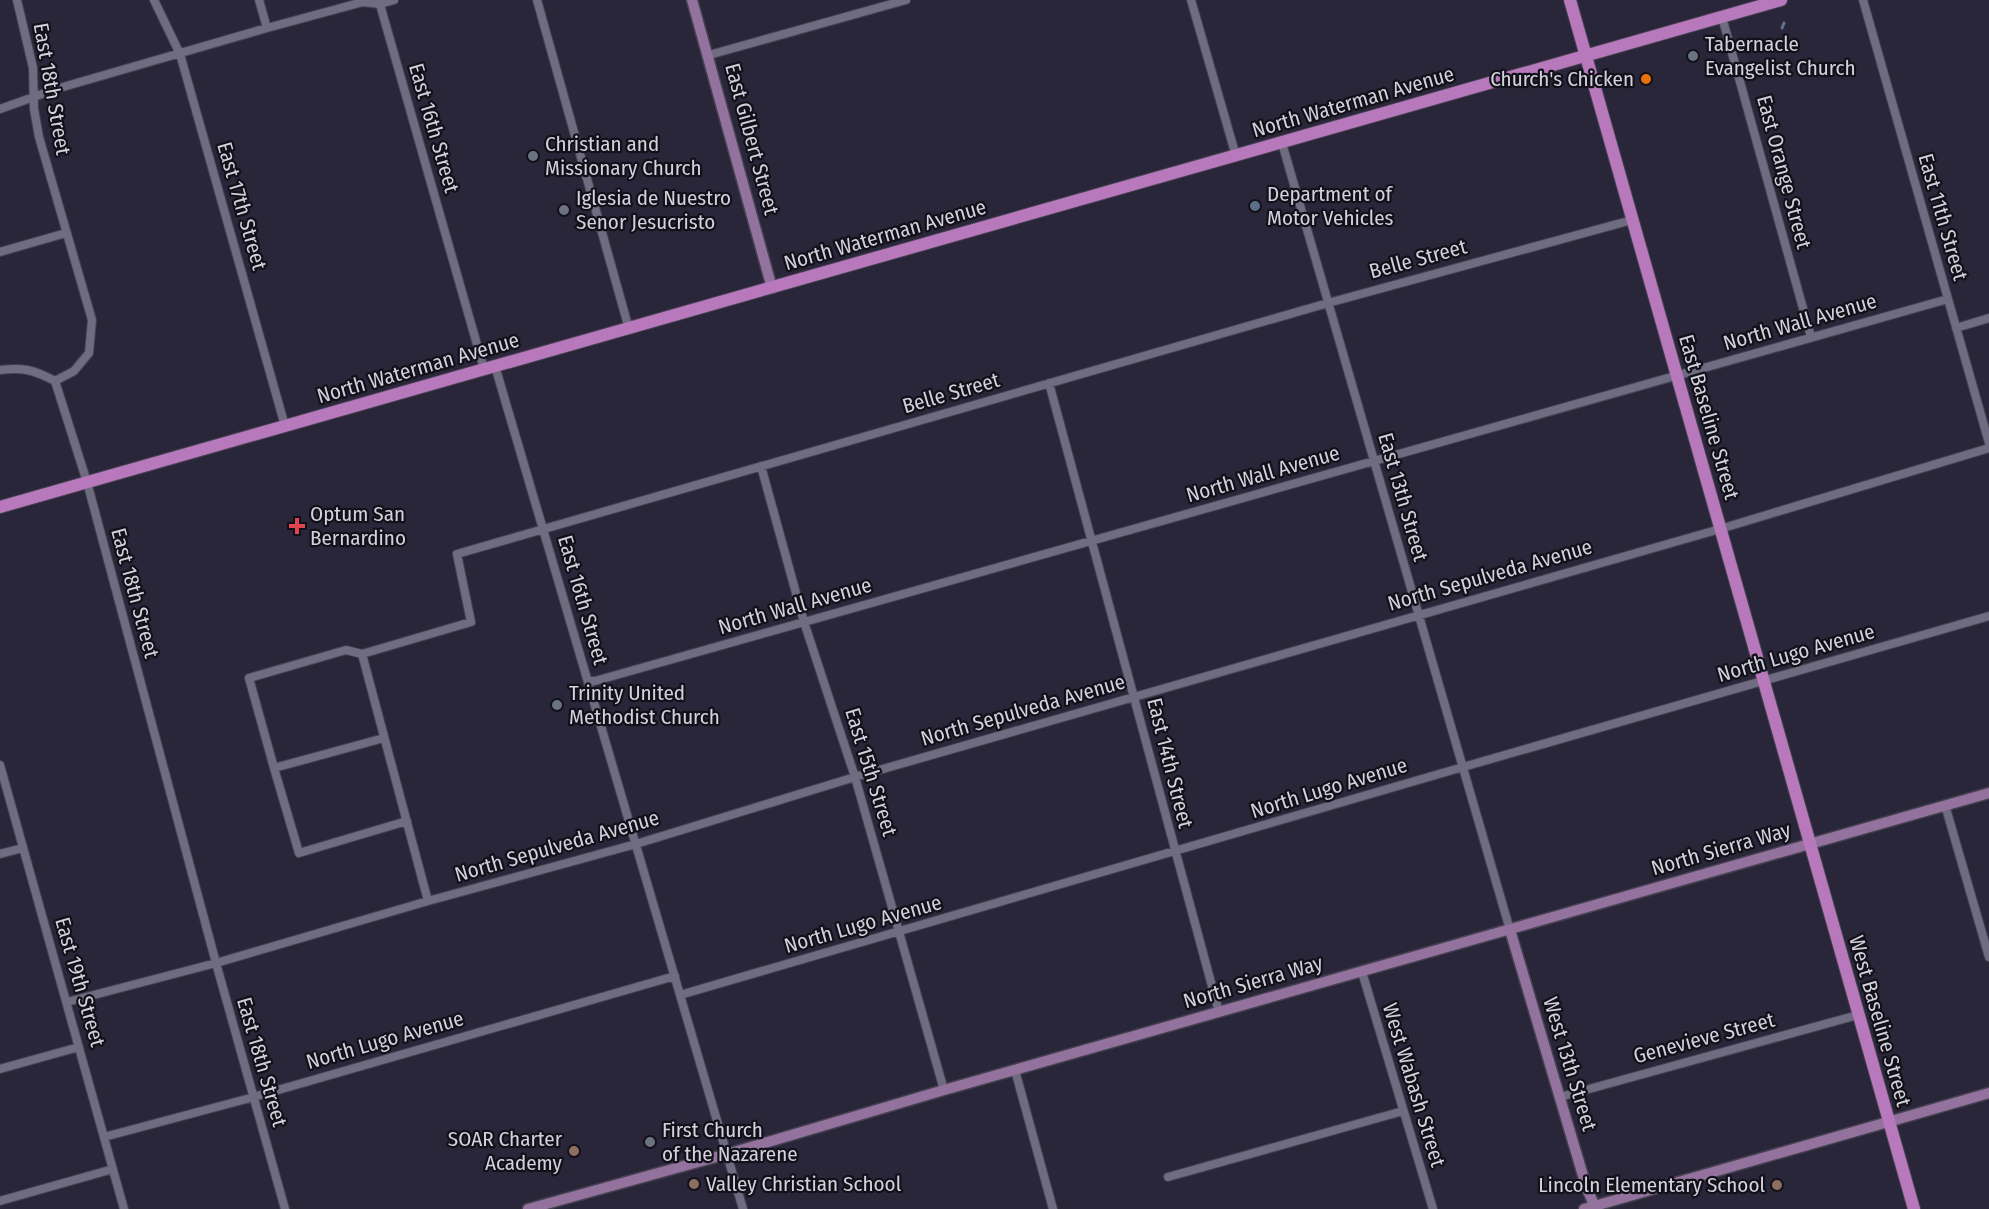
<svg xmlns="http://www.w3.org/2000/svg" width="1989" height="1209" viewBox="0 0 1989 1209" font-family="'Fira Sans Condensed',sans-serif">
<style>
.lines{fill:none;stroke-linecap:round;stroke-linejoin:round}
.stream{stroke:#607290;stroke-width:3}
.street-casing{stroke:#454151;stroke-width:10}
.secondary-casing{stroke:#454151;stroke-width:13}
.primary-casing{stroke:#454151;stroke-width:14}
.street{stroke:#6f6b81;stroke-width:8}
.secondary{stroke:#93729e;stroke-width:10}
.primary{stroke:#b778bc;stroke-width:12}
.worship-dot{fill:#6b7280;stroke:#121119;stroke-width:2}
.food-dot{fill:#e8710a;stroke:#121119;stroke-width:2}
.service-dot{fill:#5c6f8a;stroke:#121119;stroke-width:2}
.health-dot{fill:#e0444e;stroke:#121119;stroke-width:2}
.education-dot{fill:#8d6e63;stroke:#121119;stroke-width:2}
.labels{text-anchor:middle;stroke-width:4.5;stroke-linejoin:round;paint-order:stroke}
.poi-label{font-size:21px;fill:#d3d1dd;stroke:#121119;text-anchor:start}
.street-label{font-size:21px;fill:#d3d1dd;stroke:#121119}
</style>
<rect width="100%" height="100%" fill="#2a2639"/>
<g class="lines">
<path class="stream" d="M1782 28 1784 23"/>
<defs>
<path id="street" d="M17 0 33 68 34 109 39 137 92 320 89 353 74 371 55 381 87 482 216 963 285 1209
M154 0 180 54 285 426
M259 0 267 28
M537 0 629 329
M1191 0 1236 156
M1863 0 1989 443
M379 1 484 369
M1722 17 1811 337
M709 55 906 0
M0 109 56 89 267 28 363 2 380 4 394 0
M1282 143 1510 930
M0 252 66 233
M1956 328 1989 318
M495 366 743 1209
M0 370C23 367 34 370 55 381
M1049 383 1219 1012
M761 466 804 622 855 777 944 1090
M362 654 471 622 457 554 1328 303 1632 220
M362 654 428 901
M588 681H595L1948 299
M384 738 274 768 299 853 407 821
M0 765 124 1209
M274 768 249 678 346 650 362 654
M1945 805 1989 957
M0 854 23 848
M1362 972 1433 1209
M680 995 1463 767 1989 616
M67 1002 216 963 428 901 636 844 855 777 1720 529 1989 448
M0 1069 79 1047
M1015 1070 1053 1209
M1560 1097 1858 1015
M104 1137 254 1097 675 976
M1168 1177 1403 1111
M0 1201 113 1169"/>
<path id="secondary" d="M692 0 772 288
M1510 930 1587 1189 1596 1209
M528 1209 727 1154 944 1090 1989 793
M1584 1209 1989 1093"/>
<path id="primary" d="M1570 0 1914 1209
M0 507 1781 0"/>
</defs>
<use href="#street" class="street-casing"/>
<use href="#secondary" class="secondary-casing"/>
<use href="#primary" class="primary-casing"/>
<use href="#street" class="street"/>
<use href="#secondary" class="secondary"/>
<use href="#primary" class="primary"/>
</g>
<g class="worship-dot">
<circle cx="1693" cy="56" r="6"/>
<circle cx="533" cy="156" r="6"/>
<circle cx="564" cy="210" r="6"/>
<circle cx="557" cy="705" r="6"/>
<circle cx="650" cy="1142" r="6"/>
</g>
<circle class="food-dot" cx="1646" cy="79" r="6"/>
<circle class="service-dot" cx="1255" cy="206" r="6"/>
<path class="health-dot" d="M294 517h6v6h6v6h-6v6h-6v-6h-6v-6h6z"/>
<g class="education-dot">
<circle cx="574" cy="1151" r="6"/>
<circle cx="694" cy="1184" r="6"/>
<circle cx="1777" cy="1185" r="6"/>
</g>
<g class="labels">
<g class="poi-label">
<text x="1705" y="51">Tabernacle<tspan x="1705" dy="24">Evangelist Church</tspan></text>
<text x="1634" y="86" text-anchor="end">Church's Chicken</text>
<text x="545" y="151">Christian and<tspan x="545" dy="24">Missionary Church</tspan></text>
<text x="1267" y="201">Department of<tspan x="1267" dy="24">Motor Vehicles</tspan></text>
<text x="576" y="205">Iglesia de Nuestro<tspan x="576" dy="24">Senor Jesucristo</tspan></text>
<text x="310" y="521">Optum San<tspan x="310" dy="24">Bernardino</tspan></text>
<text x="569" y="700">Trinity United<tspan x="569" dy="24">Methodist Church</tspan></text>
<text x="662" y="1137">First Church<tspan x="662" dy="24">of the Nazarene</tspan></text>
<text x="562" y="1146" text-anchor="end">SOAR Charter<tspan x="562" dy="24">Academy</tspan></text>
<text x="706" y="1191">Valley Christian School</text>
<text x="1765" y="1192" text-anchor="end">Lincoln Elementary School</text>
</g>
<g class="street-label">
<text transform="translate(52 89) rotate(80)" y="7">East 18th Street</text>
<text transform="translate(1353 102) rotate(-16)" y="7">North Waterman Avenue</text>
<text transform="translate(434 128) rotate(74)" y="7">East 16th Street</text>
<text transform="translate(752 139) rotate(75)" y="7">East Gilbert Street</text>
<text transform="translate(1784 172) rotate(75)" y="7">East Orange Street</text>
<text transform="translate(242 206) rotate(74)" y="7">East 17th Street</text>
<text transform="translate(1943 217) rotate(74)" y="7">East 11th Street</text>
<text transform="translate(885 235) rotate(-16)" y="7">North Waterman Avenue</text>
<text transform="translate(1418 259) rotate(-15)" y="7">Belle Street</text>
<text transform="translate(1800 322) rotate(-16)" y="7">North Wall Avenue</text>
<text transform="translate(418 368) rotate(-16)" y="7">North Waterman Avenue</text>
<text transform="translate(951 393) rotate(-16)" y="7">Belle Street</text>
<text transform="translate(1709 417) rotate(74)" y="7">East Baseline Street</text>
<text transform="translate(1263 474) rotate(-16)" y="7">North Wall Avenue</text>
<text transform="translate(1403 497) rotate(74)" y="7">East 13th Street</text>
<text transform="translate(1490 575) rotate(-16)" y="7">North Sepulveda Avenue</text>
<text transform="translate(135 593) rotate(75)" y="7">East 18th Street</text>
<text transform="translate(583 600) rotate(74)" y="7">East 16th Street</text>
<text transform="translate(795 606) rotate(-16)" y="7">North Wall Avenue</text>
<text transform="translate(1796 653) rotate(-16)" y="7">North Lugo Avenue</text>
<text transform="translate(1023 710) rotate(-16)" y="7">North Sepulveda Avenue</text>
<text transform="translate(1170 763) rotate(76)" y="7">East 14th Street</text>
<text transform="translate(871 772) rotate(73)" y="7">East 15th Street</text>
<text transform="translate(1329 788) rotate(-17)" y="7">North Lugo Avenue</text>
<text transform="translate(557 846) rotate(-16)" y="7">North Sepulveda Avenue</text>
<text transform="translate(1721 849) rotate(-16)" y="7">North Sierra Way</text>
<text transform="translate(863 924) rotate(-16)" y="7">North Lugo Avenue</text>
<text transform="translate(80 982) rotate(74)" y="7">East 19th Street</text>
<text transform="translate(1253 982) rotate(-16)" y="7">North Sierra Way</text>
<text transform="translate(1880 1021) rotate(74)" y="7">West Baseline Street</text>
<text transform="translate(1704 1038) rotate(-15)" y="7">Genevieve Street</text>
<text transform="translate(385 1040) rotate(-16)" y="7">North Lugo Avenue</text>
<text transform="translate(262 1062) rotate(74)" y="7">East 18th Street</text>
<text transform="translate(1570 1064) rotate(73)" y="7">West 13th Street</text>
<text transform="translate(1414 1085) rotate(73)" y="7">West Wabash Street</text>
</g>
</g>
</svg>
